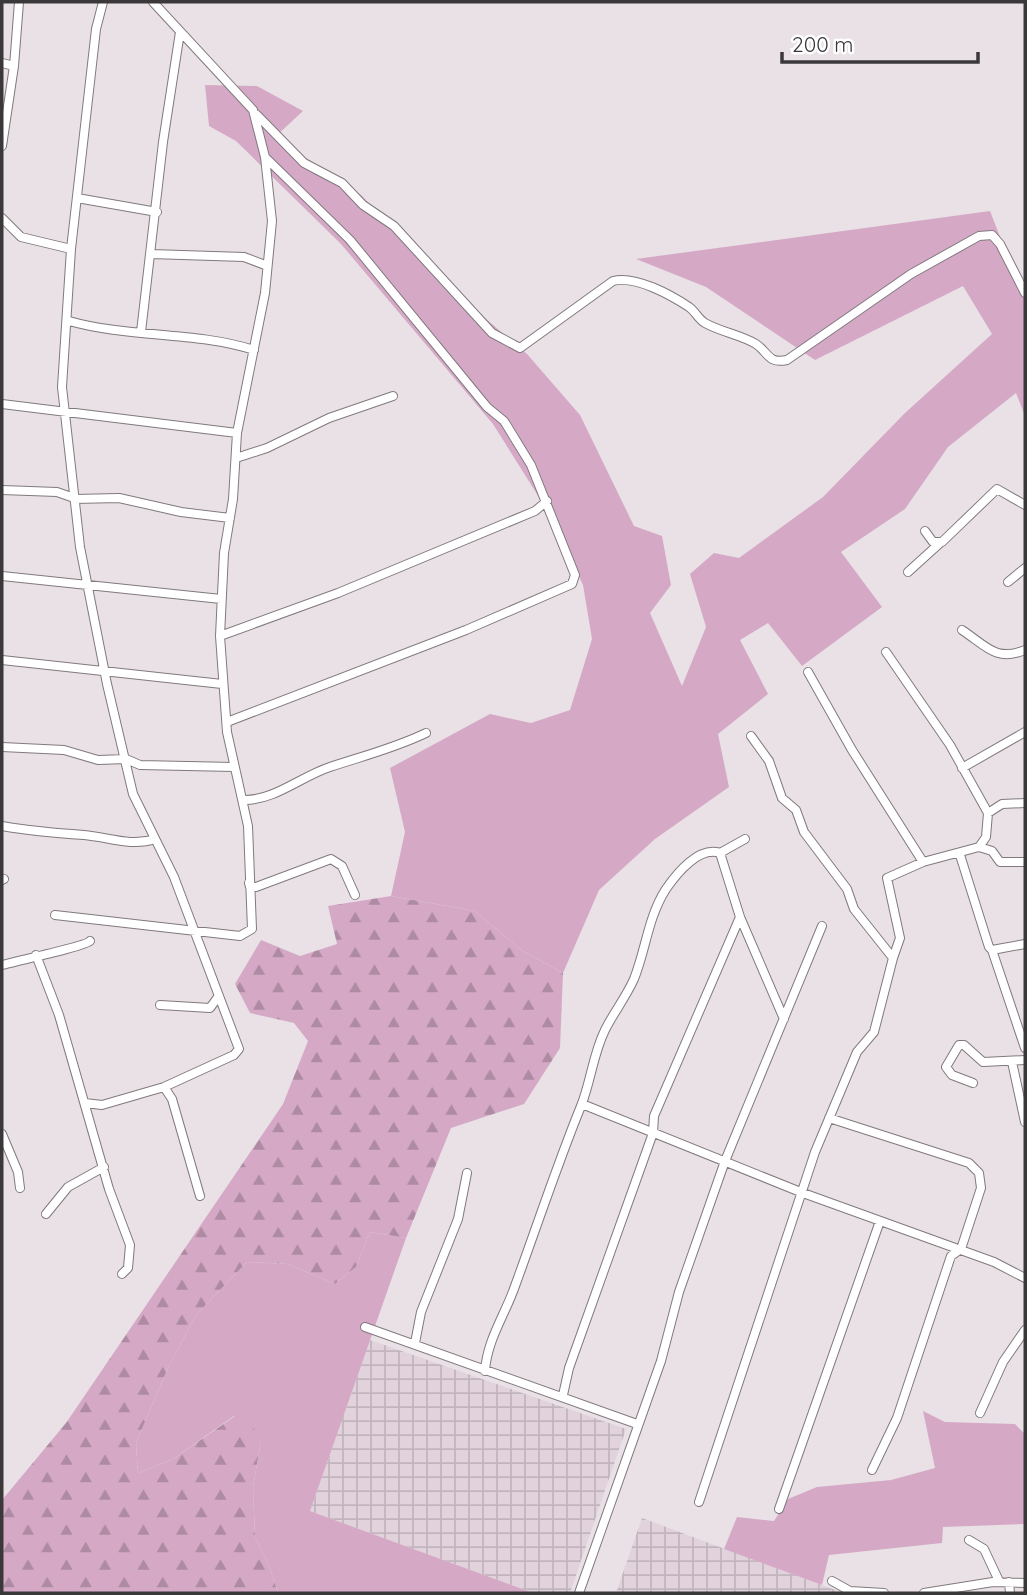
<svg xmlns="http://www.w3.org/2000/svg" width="1027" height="1595" viewBox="0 0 1027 1595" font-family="Quicksand,sans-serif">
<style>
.industrial{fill:url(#industrial-grid)}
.grass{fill:#d5a9c6}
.forest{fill:url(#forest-firs)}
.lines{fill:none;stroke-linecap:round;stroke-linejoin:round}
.minor-casing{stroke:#80797e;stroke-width:10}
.minor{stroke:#fff;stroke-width:8}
</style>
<defs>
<pattern id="industrial-grid" width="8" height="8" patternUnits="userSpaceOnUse" patternTransform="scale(1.75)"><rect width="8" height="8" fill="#e1d2db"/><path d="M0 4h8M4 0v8" fill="none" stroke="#c2b5bd"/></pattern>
<pattern id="forest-firs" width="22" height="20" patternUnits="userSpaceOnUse" patternTransform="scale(1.75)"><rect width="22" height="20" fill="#d5a9c6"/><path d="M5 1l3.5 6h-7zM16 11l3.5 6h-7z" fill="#ae8ba2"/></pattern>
</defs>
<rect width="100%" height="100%" fill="#e9e1e6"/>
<path class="industrial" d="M370 1340 626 1429 570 1593H533L310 1511Z
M642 1518 843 1593H616Z"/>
<path class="grass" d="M205 85 257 86 303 111 275 137 361 195 450 288 527 354 580 415 634 526 662 536 671 585 650 613 682 686 706 627 690 574 714 553 739 558 823 497 905 413 992 334 963 286 815 360 706 287 636 259 990 211 1025 301V416L1016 393 948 447 905 509 841 552 882 607 802 666 768 623 740 640 768 694 718 734 729 787 655 839 599 890 563 973 521 950 475 911 391 896 405 832 390 768 490 714 531 723 570 710 592 639 583 585 547 510 493 424 341 244 236 141 209 126Z
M370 1232 406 1238 310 1511 533 1593H278L269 1565 255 1537 253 1487 261 1440 234 1416 173 1459 138 1473 136 1443 168 1368 196 1315 247 1262 288 1264 335 1284 356 1267Z
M923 1411 945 1422 1015 1424 1025 1434V1524L943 1527 942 1543 829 1555 822 1585 724 1549 737 1517 774 1521 788 1499 817 1487 891 1480 935 1468Z"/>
<path class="forest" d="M391 896 475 911 521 950 563 973 560 1048 524 1104 451 1128 406 1238 370 1232 356 1267 335 1284 288 1264 247 1262 196 1315 168 1368 136 1443 138 1473 173 1459 235 1416 249 1421 261 1440 253 1487 255 1537 269 1565 278 1593H2V1500L66 1423 283 1104 308 1041 294 1023 250 1013 235 984 261 940 300 956 337 944 328 906Z"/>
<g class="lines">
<defs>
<path id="minor" d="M103 2 96 29 71 249 62 387 80 547 107 684 133 794 174 877 239 1049 234 1055 164 1087
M153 2 253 110 265 157 350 240 487 407 504 421 531 465 575 575 572 584 466 630 227 722
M2 63 14 66
M257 115 304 163 342 183 363 205 394 226 492 333 520 348 613 281C635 275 671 295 689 307 696 312 698 319 705 323 721 332 741 335 756 344 769 353 768 364 787 360L911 274 979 236 992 235 1000 244 1025 293
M2 146 14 66 19 2
M77 198 157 212
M2 218 21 237 71 249
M151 254 244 257 265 265
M69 321C129 338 194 331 254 350
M141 332 163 142 180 32
M2 404 237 433
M236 458 267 448 329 418 393 396
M2 490 57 492 74 498
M74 499 119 498 181 512 230 518
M925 531 933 542H942L997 489 1025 505
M908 572 940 543
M2 576 221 599
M1008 582 1025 568
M962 630C986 646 996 662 1025 650
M220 636 338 593 535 511 547 501
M886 652 950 745 988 813
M2 660 222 684
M808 672 852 750 923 862
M2 747 64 750 98 760 126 759 140 765 234 767
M962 768 1025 732
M245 800C275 800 302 776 330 767 363 756 395 748 426 733
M2 826C31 831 54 833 84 835 108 837 131 847 155 839
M979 847 992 851 1000 862H1025
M720 853 740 917 784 1019
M960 855 989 947 992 950 1025 944
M2 880 4 879
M249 883 250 887H256L331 859 342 866 355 895
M55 915 240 936 252 929 248 826 227 732 220 636 224 553 233 499 237 433 265 293 272 221 265 157
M992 950 1025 1048
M36 955 59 1015 109 1189 130 1245 128 1268 122 1274
M893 958 900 938 887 878 923 862 979 847 986 837 988 813 1002 804 1025 803
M2 965C16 961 86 946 90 941
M160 1005 210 1008 218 997
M1012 1062 1025 1122
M973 1083 952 1075 946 1067 959 1045H964L983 1062 1025 1060
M85 1103 102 1105 164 1087 172 1099 200 1196
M582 1104 803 1193 994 1262 1025 1278
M829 1118 969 1163 979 1173 981 1188 961 1249 951 1256 897 1418 872 1470
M2 1134 18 1172 20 1188
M46 1214 68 1187 104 1167
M365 1327 637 1424
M415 1343 421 1312 458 1219 467 1173
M485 1371C487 1340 505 1315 515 1286 537 1226 557 1165 581 1106 591 1081 593 1054 605 1030 614 1012 626 997 634 979 646 949 648 917 666 889 677 873 699 846 720 853L745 839
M563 1395 569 1368 653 1133 654 1116 740 917
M980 1413 1003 1362 1025 1330
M699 1502 815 1152 857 1052 874 1032 893 958 854 909 847 889 804 832 796 810 782 798 769 761 751 736
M779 1509 880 1221
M969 1540 984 1549 999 1581
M832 1581 850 1591 884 1593
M1009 1582 1010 1593
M579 1593 661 1361 679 1292 725 1161 822 926
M924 1593 993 1582 1025 1583"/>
</defs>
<use href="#minor" class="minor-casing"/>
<use href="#minor" class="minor"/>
</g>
<rect width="1027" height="1595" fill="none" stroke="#3b383a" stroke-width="7"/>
<path d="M782 52v10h196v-10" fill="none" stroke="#3b383a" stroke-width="3.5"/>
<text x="792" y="52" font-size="21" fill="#3b383a" stroke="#ffffff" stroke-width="5" paint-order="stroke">200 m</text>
</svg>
